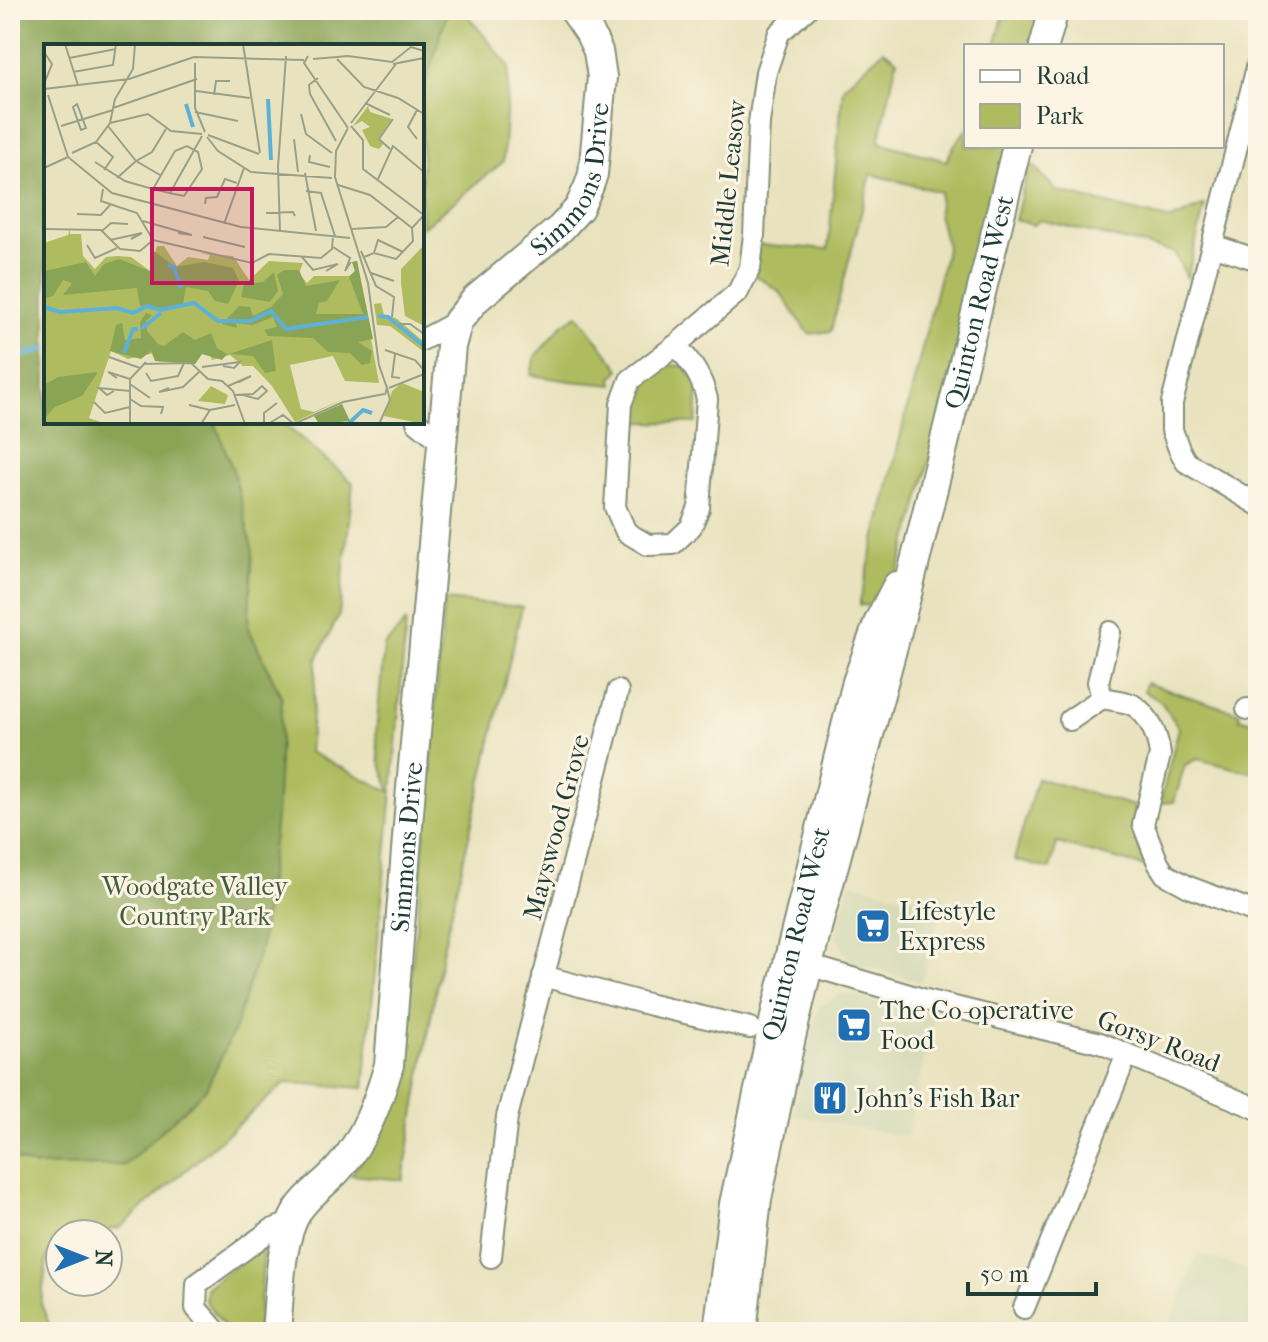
<svg xmlns="http://www.w3.org/2000/svg" width="1268" height="1342" viewBox="0 0 1268 1342" font-family="'IM FELL French Canon',serif">
<style>
.built{fill:#d7dbb9}
.green{fill:#aebc5f;stroke:#667c4a;stroke-width:2}
.forest{fill:#8aa456;stroke:#547045;stroke-width:2}
.lines{fill:none;stroke-linecap:round;stroke-linejoin:round}
.stream{stroke:#5db1d9;stroke-width:5}
.street-casing{stroke:#849079;stroke-width:24}
.secondary-casing{stroke:#849079;stroke-width:32}
.street{stroke:#fff;stroke-width:20}
.secondary{stroke:#fff;stroke-width:28}
.labels{text-anchor:middle;stroke-width:6;stroke-linejoin:round;paint-order:stroke}
.street-label{font-size:26px;fill:#1f3d34;stroke:#fcf5e5}
.park-label{font-size:26px;fill:#435d3f;stroke:#fcf5e5}
.poi-label{font-size:26px;fill:#1f3d34;stroke:#fcf5e5;text-anchor:start}
.inset-river{fill:none;stroke:#5db1d9;stroke-width:4}
.inset-road{fill:none;stroke:#98a087;stroke-width:2}
.view{fill:#c2185b;fill-opacity:0.15;stroke:#c2185b;stroke-width:4}
.inset-edge{fill:none;stroke:#1f3d34;stroke-width:4}
</style>
<rect width="100%" height="100%" fill="#fcf5e5"/>
<filter id="ink" filterUnits="userSpaceOnUse"><feTurbulence type="fractalNoise" baseFrequency=".0125" numOctaves="2"/><feDisplacementMap in="SourceGraphic" scale="16" xChannelSelector="R" yChannelSelector="G"/><feConvolveMatrix kernelMatrix="1 2 1 2 8 2 1 2 1" color-interpolation-filters="sRGB"/></filter>
<filter id="wash" filterUnits="userSpaceOnUse"><feTurbulence type="fractalNoise" baseFrequency=".006" numOctaves="4" result="noise"/><feDisplacementMap in="SourceGraphic" scale="32" xChannelSelector="R" yChannelSelector="G"/><feGaussianBlur stdDeviation="1.8" result="paint"/><feColorMatrix in="noise" values="0 0 0 0 0 0 0 0 0 0 0 0 0 0 0 0 0 1.4 0 .05"/><feComposite in="paint" operator="in"/></filter>
<g filter="url(#wash)">
<rect width="100%" height="100%" fill="#e9e2be"/>
<path class="built" d="M850 882 908 898 945 893 921 982 852 963 836 938Z
M843 993 934 1015 907 1137 792 1115 818 1008Z
M1197 1253 1258 1274V1332H1167Z"/>
<path class="green" d="M10 10H463L509 66 503 162 422 228V46H46V422H282L353 483 339 615 317 659 309 752 391 792 379 759 376 734 384 646 406 622 392 792 364 1088 285 1083 120 1228 87 1234H60V1240L48 1253 41 1304 50 1326 93 1332H10Z
M1005 10H1045L1035 46H995Z
M884 50 897 60 879 142 946 161 955 144 966 130V146H1010L914 520 895 583 876 606 860 605V601L947 247 938 214 940 192 871 174 831 331 809 334 779 291 755 275 758 245 828 249 843 87Z
M1029 165 1036 168 1056 191 1171 220 1205 205 1187 278 1174 252 1040 220 1033 225 1015 220Z
M578 315 620 369 612 378 613 385 570 381 531 375 535 357 563 324Z
M667 365 684 366 698 383 696 423 637 422C639 412 637 403 638 394 641 379 656 372 667 365Z
M444 600 522 607 442 953 403 1180 351 1175 383 1132 400 1079 419 899Z
M1146 683 1240 713 1239 718 1258 724V774L1197 759 1185 765 1174 802 1160 803 1179 728 1161 702 1144 691Z
M1037 778 1134 806V831L1145 867 1057 843 1050 869 1014 860Z
M261 1246 264 1248 258 1332H229L205 1301 206 1288Z"/>
<path class="forest" d="M10 10H448L422 96V46H46V422H215L234 473 253 552 248 627 282 698 276 817 261 945 235 1028 206 1089 125 1165 33 1166 10 1157Z"/>
<g class="lines">
<path class="stream" d="M10 360 46 349"/>
</g>
</g>
<g filter="url(#ink)">
<g class="lines">
<defs>
<path id="street" d="M1258 63 1172 403V430L1179 449 1186 462 1258 505
M1212 245 1258 260
M422 340 458 321
M676 345C691 362 702 377 707 399L699 508 691 527 673 544 648 545 626 532 615 507 621 404 630 380 676 345 738 292 750 268 754 235 759 123 766 72 779 33 806 10
M417 422 442 442
M1102 698 1098 682 1110 632
M1247 709 1258 711
M1070 720 1102 698C1111 700 1125 701 1133 705 1150 715 1158 737 1160 755L1143 824 1158 863 1165 874 1189 887 1258 913
M808 965 926 1000 1100 1043 1258 1109
M543 976 651 1005 750 1028
M491 1257 507 1117 618 691
M1024 1308 1127 1054
M217 1332 196 1308 197 1284 271 1230 293 1222"/>
<g id="secondary">
<path d="M1044 46 1054 10"/>
<path id="s1" d="M276 1332C280 1295 278 1243 298 1210 309 1193 328 1182 341 1166 366 1136 378 1102 389 1065L411 788 451 346 458 321 476 299 561 228 579 208 589 186 593 174 602 77 598 51 589 32 574 10"/>
<path id="s2" d="M718 1332 734 1204 777 1008 857 682 879 621 897 586"/>
<path id="s3" d="M742 1332 757 1199 791 1037 818 924 908 590 1017 146"/>
</g>
</defs>
<use href="#street" class="street-casing"/>
<use href="#secondary" class="secondary-casing"/>
<use href="#street" class="street"/>
<use href="#secondary" class="secondary"/>
</g>
</g>
<defs>
<symbol id="supermarket-square" viewBox="-11 -11 22 22"><rect x="-9" y="-9" width="18" height="18" rx="4" fill="#1f6fb2" stroke="#fcf5e5"/><path d="M-6-5.5h2.5l.6 2H6L4.5 2H-2.5L-4.4-4H-6ZM-1.5 3.2a1.3 1.3 0 1 0 .1 0ZM3 3.2a1.3 1.3 0 1 0 .1 0Z" fill="#fff"/></symbol>
<symbol id="restaurant-square" viewBox="-11 -11 22 22"><rect x="-9" y="-9" width="18" height="18" rx="4" fill="#1f6fb2" stroke="#fcf5e5"/><path d="M-5-6h1v4h1v-4h1v4h1v-4h1v5L-1.5 .5V6h-2V.5L-5-1ZM5-6V6H3V1.5H1.5Q1.5-4 5-6Z" fill="#fff"/></symbol>
</defs>
<g fill-rule="evenodd">
<use href="#supermarket-square" x="853" y="906" width="40" height="40"/>
<use href="#supermarket-square" x="834" y="1005" width="40" height="40"/>
<use href="#restaurant-square" x="810" y="1078" width="40" height="40"/>
</g>
<g class="labels">
<g class="street-label">
<text dy="9" stroke="none"><textPath href="#s1" startOffset="1236">Simmons Drive</textPath></text>
<text transform="translate(728 183) rotate(-84)" y="9">Middle Leasow</text>
<text dy="9" stroke="none"><textPath href="#s3" startOffset="1058">Quinton Road West</textPath></text>
<text transform="translate(556 827) rotate(-75)" y="9">Mayswood Grove</text>
<text dy="9" stroke="none"><textPath href="#s1" startOffset="518">Simmons Drive</textPath></text>
<text dy="9" stroke="none"><textPath href="#s2" startOffset="406">Quinton Road West</textPath></text>
<text transform="translate(1159 1041) rotate(21)" y="9">Gorsy Road</text>
</g>
<g class="park-label">
<text x="195" y="895">Woodgate Valley<tspan x="195" dy="30">Country Park</tspan></text>
</g>
<g class="poi-label">
<text x="899" y="920">Lifestyle<tspan x="899" dy="30">Express</tspan></text>
<text x="880" y="1019">The Co-operative<tspan x="880" dy="30">Food</tspan></text>
<text x="856" y="1107">John's Fish Bar</text>
</g>
</g>
<g transform="translate(44 44)">
<rect width="380" height="380" fill="#e9e2be"/>
<path d="M324 62 326 68 348 75 334 95 339 100 335 105 326 102 318 86 326 83 318 77 309 82ZM26 185V190H37L39 212 51 225 62 213 74 212 87 213 106 227 113 202H120L133 222 144 213 164 216 166 211 154 209 189 212 205 236 225 217 259 219 255 229 263 239 270 232H305L311 227 308 218 313 217 335 339 301 337 289 312 246 321 257 365 270 368 300 355 251 378 228 342 209 322H199L186 311 168 316 166 310H158L151 320 111 317 110 309 84 315 67 307 45 374 62 380 0 379V199L24 191ZM380 201V282L361 272 357 239V225ZM337 259 340 271 352 274 380 298V308L346 282 333 281 330 260ZM358 339 380 348V380L340 372 348 347ZM167 342 184 351 181 360 154 357Z" fill="#aebc5f"/>
<path d="M108 206 132 223 160 218 189 224 195 237 184 260 171 257 164 247 142 243 139 260 113 265 96 262 93 244 19 251 28 239 19 236 9 252 0 255V227L42 218 51 232 60 220 75 215 106 227ZM313 217 329 295 314 298 328 307 326 319 318 321 306 309 284 308 269 294 224 292 220 286 233 283 229 273 209 281 192 279 193 284 178 280 195 262 206 263 209 272 227 263 239 250 233 231 240 226H255L262 242 296 236 283 257 275 259 272 270H319L305 233 311 227 308 218ZM230 228 234 247 226 258 197 253 200 240 219 238ZM102 269 108 271 102 277 103 287 114 300 120 302 139 288 151 296 167 289 173 304 183 310 178 316 158 310 151 320 111 317 107 307 97 315 66 307 72 281 78 279 81 296 97 294 96 278ZM228 296 232 327 221 329 209 312 185 310ZM54 328 38 352 11 363 0 375V341L14 333ZM298 360 306 377 275 380 270 372Z" fill="#8aa456"/>
<path class="inset-river" d="M224 55 227 116M142 60 149 83M124 221 130 223 137 244M0 263 16 268 73 264 89 269 103 262 116 266 150 259 174 277H207L227 267 242 285 324 273M334 272 344 273 380 302M97 285 117 269M80 309 89 285H94M304 380 319 366 328 369"/>
<path class="inset-road" d="M21 0 34 41M199 0 216 109M0 8 8 20 0 40M264 12 260 19 304 84M25 14 72 5M269 15 304 12 348 18 367 3 380 7M293 15 320 43 354 54 380 70M151 19V64L161 88M349 20 380 14M29 28 69 21 72 0M274 34 265 41 266 50 292 97M0 45 85 35 150 13 260 16M152 47 206 54M4 51 24 113 68 149 197 183 306 194M170 51 172 37H186M321 59 346 71M33 60 42 84 37 86 29 63ZM69 64 153 35M151 68 194 77M257 70 262 90 288 109M66 79 104 70 127 87 158 90M307 79 352 20M17 82 69 66M64 82 92 117 108 108 122 85M307 82 319 96V125L380 171M304 84 292 107 291 133 324 239 335 321 343 344M164 91 215 110M163 93 174 107 207 128 288 134M250 95 254 128M373 95 364 83 373 66M52 98 69 113 60 126M346 105 335 95 349 75M28 109 52 98 66 79 71 55 89 25 91 0M266 111 265 118 286 123M51 118 81 137 91 140 109 145 130 150 140 152 158 125 154 108 143 102 131 107 109 145M0 124 24 113M261 129 272 187M73 134 92 117 116 131M334 135 349 102 380 128M294 141 326 151 368 184M59 145 57 157 93 169 109 196M262 147 277 149 291 192M126 149 158 92M161 160 162 154 173 153 181 135 193 139M222 169 249 168 251 172M33 170 57 171 66 161M99 177 148 191 134 189M180 180 200 124M0 185 57 186 76 205 96 207 109 196M307 185 342 183 354 173M58 187 67 179 84 180M236 188 234 123 242 12M159 193 201 203M66 196 98 189 87 195M109 196 208 219 225 210 277 214 288 205 289 192M43 201 51 214 73 204M289 203 306 214 301 227 307 218M317 207 332 242 350 253 348 273M330 209 334 196 359 208M258 213 269 226 294 220 282 227M320 213 330 209 352 215 369 197 368 184 380 171M327 229 350 237M355 280H366L380 290M341 306 371 316 380 326M351 310 348 333 356 334M65 313 96 324M99 320 147 319 164 335 178 337 189 347 201 380M158 323 196 318 190 324 179 322M102 329 107 337 134 332 140 319M73 334 64 328 86 335M86 340 106 354M184 342 207 332 195 338M125 344 115 348 139 343 156 327M345 344 380 330M70 347 63 351 55 344 86 347M190 351 209 350 218 342 223 347 214 355 199 351M86 355 97 362 119 363 117 370M50 358 61 369 86 363M154 363 145 361 166 366M337 379 367 380M86 380V335L102 318M157 380 166 366 191 361M202 380H224L239 371 250 380M220 380V369L233 359M250 380 299 358 340 350M335 380 346 356 343 344 341 351"/>
<path class="view" d="M108 145H208V239H108Z"/>
<rect width="380" height="380" class="inset-edge"/>
</g>
<rect width="1268" height="1342" fill="none" stroke="#fcf5e5" stroke-width="40"/>
<rect x="964" y="44" width="260" height="104" fill="#fcf5e5" stroke="#a4ab9e" stroke-width="2"/>
<rect x="980" y="70" width="40" height="12" fill="#ffffff" stroke="#a4ab9e" stroke-width="2"/>
<text x="1036" y="84" font-size="24" fill="#1f3d34">Road</text>
<rect x="980" y="104" width="40" height="24" fill="#aebc5f" stroke="#a4ab9e" stroke-width="2"/>
<text x="1036" y="124" font-size="24" fill="#1f3d34">Park</text>
<g transform="translate(84 1258) rotate(90)"><circle r="38" fill="#fcf5e5" stroke="#a4ab9e" stroke-width="2"/>
<path d="M0-6L14 30L0 20L-14 30Z" fill="#1f6fb2"/>
<text y="-12" font-size="22" font-weight="bold" text-anchor="middle" fill="#1f3d34">N</text>
</g>
<path d="M968 1282v12h128v-12" fill="none" stroke="#1f3d34" stroke-width="4"/>
<text x="980" y="1282" font-size="24" fill="#1f3d34" stroke="#fcf5e5" stroke-width="6" paint-order="stroke">50 m</text>
</svg>
